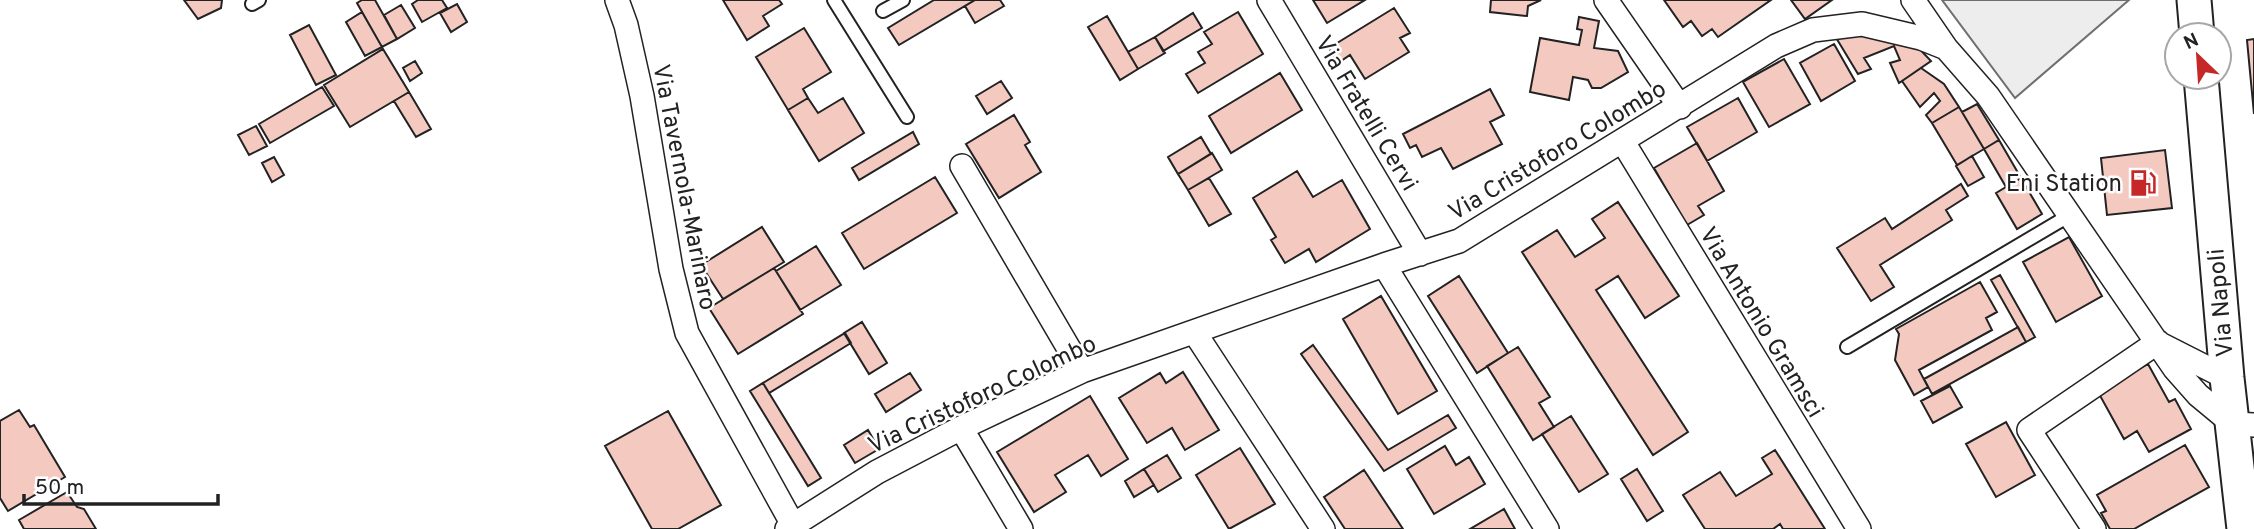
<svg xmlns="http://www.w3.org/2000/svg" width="2254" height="529" viewBox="0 0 2254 529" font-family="Overpass,sans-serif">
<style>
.parking{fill:#ededed;stroke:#6f6f6f;stroke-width:2}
.building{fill:#f3c9c0;stroke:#222;stroke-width:2}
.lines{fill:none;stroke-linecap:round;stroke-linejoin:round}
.service-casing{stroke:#222;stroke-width:16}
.minor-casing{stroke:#222;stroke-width:26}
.secondary-casing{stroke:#222;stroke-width:37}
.service{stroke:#fff;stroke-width:12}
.minor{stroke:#fff;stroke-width:23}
.secondary{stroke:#fff;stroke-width:33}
.labels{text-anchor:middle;stroke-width:5;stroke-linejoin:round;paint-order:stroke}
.street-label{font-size:24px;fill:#222;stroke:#fff}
.poi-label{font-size:24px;fill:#222;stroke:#fff;text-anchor:end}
</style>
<rect width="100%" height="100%" fill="#fff"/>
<path class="parking" d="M1942 0H2129L2015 98Z"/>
<path class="building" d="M184 0H222L221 8 198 19Z
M362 0H375L397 39 382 47 357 3Z
M418 0H442L447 8 422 22 412 4Z
M723 0H779L782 4 763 16 769 26 747 40Z
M934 0H975L899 45 888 28Z
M975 0H1000L1004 6 975 23 965 6Z
M1313 0H1365L1327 23Z
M1491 0H1541L1528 6 1527 16 1490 12Z
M1664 0H1771L1718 37 1712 29 1702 36 1691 21 1683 27Z
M1791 0H1832L1805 19Z
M457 4 467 22 451 32 440 13Z
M401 5 415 28 397 39 384 15Z
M1394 8 1410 33 1400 38 1409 52 1365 79 1350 55 1338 63 1329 48Z
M362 12 382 47 365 56 346 22Z
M1238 12 1263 54 1198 93 1186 74 1205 63 1198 52 1212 44 1204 32Z
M1193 13 1202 28 1163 51 1155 37Z
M1107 16 1138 69 1120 80 1088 27Z
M1579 17 1599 21 1594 48 1618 51 1628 72 1601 88H1592L1588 80 1573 77 1569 100 1530 92 1540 38 1579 45 1582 30 1577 29Z
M309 25 336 75 316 85 290 35Z
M804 28 831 72 803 89 808 98 788 110 756 57Z
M1861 32 1912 41 1931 61 1899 83 1890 63 1900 60 1894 46 1864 58 1871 69 1858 74 1835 36Z
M1155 37 1165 53 1138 69 1128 52Z
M2254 39V114L2247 40Z
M1834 44 1855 81 1821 101 1800 63Z
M383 49 409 92 350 127 324 85Z
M1784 59 1810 104 1769 127 1743 82Z
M415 61 422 73 410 81 403 68Z
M1921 68 1944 84 1959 107 1932 123 1926 115 1940 101 1934 93 1920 107 1902 81Z
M1280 73 1302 110 1231 153 1209 116Z
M1001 81 1012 98 987 114 976 96Z
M322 87 334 106 270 143 259 124Z
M1490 89 1504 115 1490 122 1502 144 1453 169 1441 148 1422 157 1416 145 1410 148 1403 134Z
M409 92 431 129 416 137 394 101Z
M808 98 818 113 843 98 864 133 819 161 788 110Z
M1738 98 1757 132 1707 161 1687 127Z
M1977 104 1999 140 1984 149 1962 112Z
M1959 107 1984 149 1957 165 1932 123Z
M1014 115 1030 142 1025 145 1041 172 999 198 966 144Z
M256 126 267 146 249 155 238 135Z
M913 132 919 144 859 180 852 168Z
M1201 137 1211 154 1178 174 1168 157Z
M1999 140 2021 178 2006 187 1984 149Z
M1697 143 1724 191 1698 206 1704 215 1687 225 1654 168Z
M2165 150 2172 208 2107 215 2101 158Z
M1212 153 1222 170 1188 190 1178 174Z
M1972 156 1984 177 1968 186 1956 166Z
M274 157 284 175 272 182 262 163Z
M1297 171 1313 197 1342 180 1370 229 1316 262 1309 249 1285 263 1271 240 1276 237 1253 198Z
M935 177 957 213 864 269 842 233Z
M1209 178 1231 214 1209 226 1188 190Z
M2021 178 2042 214 2017 229 1996 193Z
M1961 184 1968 196 1946 210 1952 220 1880 265 1894 287 1871 301 1837 248 1885 218 1892 229Z
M1618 202 1679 296 1645 318 1618 276 1596 290 1688 432 1653 455 1522 252 1557 230 1575 257 1605 238 1592 219Z
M762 227 784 262 723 299 701 265Z
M2069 237 2102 296 2056 322 2023 262Z
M816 246 841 285 800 310 776 271Z
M774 268 803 314 738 354 709 308Z
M2000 275 2035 337 2026 342 1991 280Z
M1459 276 1508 353 1477 373 1428 296Z
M1980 282 1997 312 1986 318 1992 330 1919 370 1928 387 1914 395 1895 360 1899 334 1896 329Z
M1381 296 1437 391 1398 414 1343 319Z
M862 322 887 363 869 374 844 333Z
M2018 327 2026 342 1932 394 1924 379Z
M845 333 851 343 769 393 763 383Z
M1313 345 1388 450 1448 415 1456 428 1384 471 1301 354Z
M1518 347 1550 397 1539 403 1554 427 1533 440 1487 366Z
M2148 364 2169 402 2175 399 2191 429 2149 452 2137 431 2124 439 2098 392Z
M1183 372 1219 430 1185 450 1172 428 1147 443 1119 398 1160 373 1166 383Z
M910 373 921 390 886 412 875 394Z
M763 383 821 478 808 486 750 391Z
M1950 386 1962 407 1933 423 1921 401Z
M1090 396 1128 459 1101 476 1088 455 1055 475 1066 492 1034 512 997 452Z
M19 410 30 427 34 425 65 477 8 511 0 498V421Z
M668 411 721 505 678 529H652L605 446Z
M1571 416 1608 474 1579 492 1542 434Z
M2006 422 2035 475 1996 497 1966 444Z
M868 430 879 449 855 463 844 445Z
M2185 445 2209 487 2134 529H2110L2101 513 2106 511 2097 495Z
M1445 446 1456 465 1469 457 1485 484 1434 514 1407 469Z
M1240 448 1275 504 1229 529 1196 475Z
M1775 450 1825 529H1783L1780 524 1773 529H1705L1683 495 1720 472 1736 496 1772 474 1762 458Z
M1167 455 1181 478 1158 492 1144 469Z
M1144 469 1154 485 1134 497 1125 481Z
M1637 469 1663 511 1647 521 1621 479Z
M1364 470 1403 529H1345L1324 497Z
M67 492 77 507 84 509 96 529H24L19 520Z
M1504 509 1515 529H1470Z"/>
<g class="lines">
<defs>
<path id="service" d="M834 0 907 117
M252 4 259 0
M883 11 903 0
M1847 347 2070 215"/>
<path id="minor" d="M617 0 626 25 642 96 671 269 687 333 793 525
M1269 0 1420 254
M1606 0 1680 107
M1913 0 1946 48
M1623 142 1859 529
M962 166 1082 371
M1384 265 1547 529
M1195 333 1323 529
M2160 344 2227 378
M961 428 1021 529
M787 529 877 472 961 428 1082 371 1384 265 1459 241 1776 46 1813 30 1862 24 1921 38 1946 48 1988 96 2175 369 2198 395 2233 424 2254 425
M2094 529 2029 430 2158 342"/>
<path id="secondary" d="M2194 0 2197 35
M2201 77 2227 378 2244 529"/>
</defs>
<use href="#service" class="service-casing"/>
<use href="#minor" class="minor-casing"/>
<use href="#secondary" class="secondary-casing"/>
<use href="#service" class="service"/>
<use href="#minor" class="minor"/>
<use href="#secondary" class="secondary"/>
</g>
<defs>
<symbol id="fuel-bare" viewBox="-9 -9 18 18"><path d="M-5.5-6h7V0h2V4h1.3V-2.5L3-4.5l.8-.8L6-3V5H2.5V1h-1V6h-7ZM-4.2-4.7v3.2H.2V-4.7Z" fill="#c62828" stroke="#fff" stroke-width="2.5" paint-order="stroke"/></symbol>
</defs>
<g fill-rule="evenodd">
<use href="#fuel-bare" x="2124" y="164" width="38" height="38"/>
</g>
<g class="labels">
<g class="street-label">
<text transform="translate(1367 113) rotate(59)" y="8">Via Fratelli Cervi</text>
<text transform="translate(1557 150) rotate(-31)" y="8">Via Cristoforo Colombo</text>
<text transform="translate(685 187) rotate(79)" y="8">Via Tavernola-Marinaro</text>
<text transform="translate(2220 303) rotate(-95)" y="8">Via Napoli</text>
<text transform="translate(1762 322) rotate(59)" y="8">Via Antonio Gramsci</text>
<text transform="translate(982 394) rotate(-25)" y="8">Via Cristoforo Colombo</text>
</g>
<g class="poi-label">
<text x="2122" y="191">Eni Station</text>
</g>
</g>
<g transform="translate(2198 56) rotate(335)"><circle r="33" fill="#ffffff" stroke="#a7a7a7" stroke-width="2"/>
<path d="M0-5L12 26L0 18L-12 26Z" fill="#c62828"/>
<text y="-10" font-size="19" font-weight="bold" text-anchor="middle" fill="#222222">N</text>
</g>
<path d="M24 494v10h194v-10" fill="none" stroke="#222222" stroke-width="3.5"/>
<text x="35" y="494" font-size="21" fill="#222222" stroke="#ffffff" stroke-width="5" paint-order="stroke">50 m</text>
</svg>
